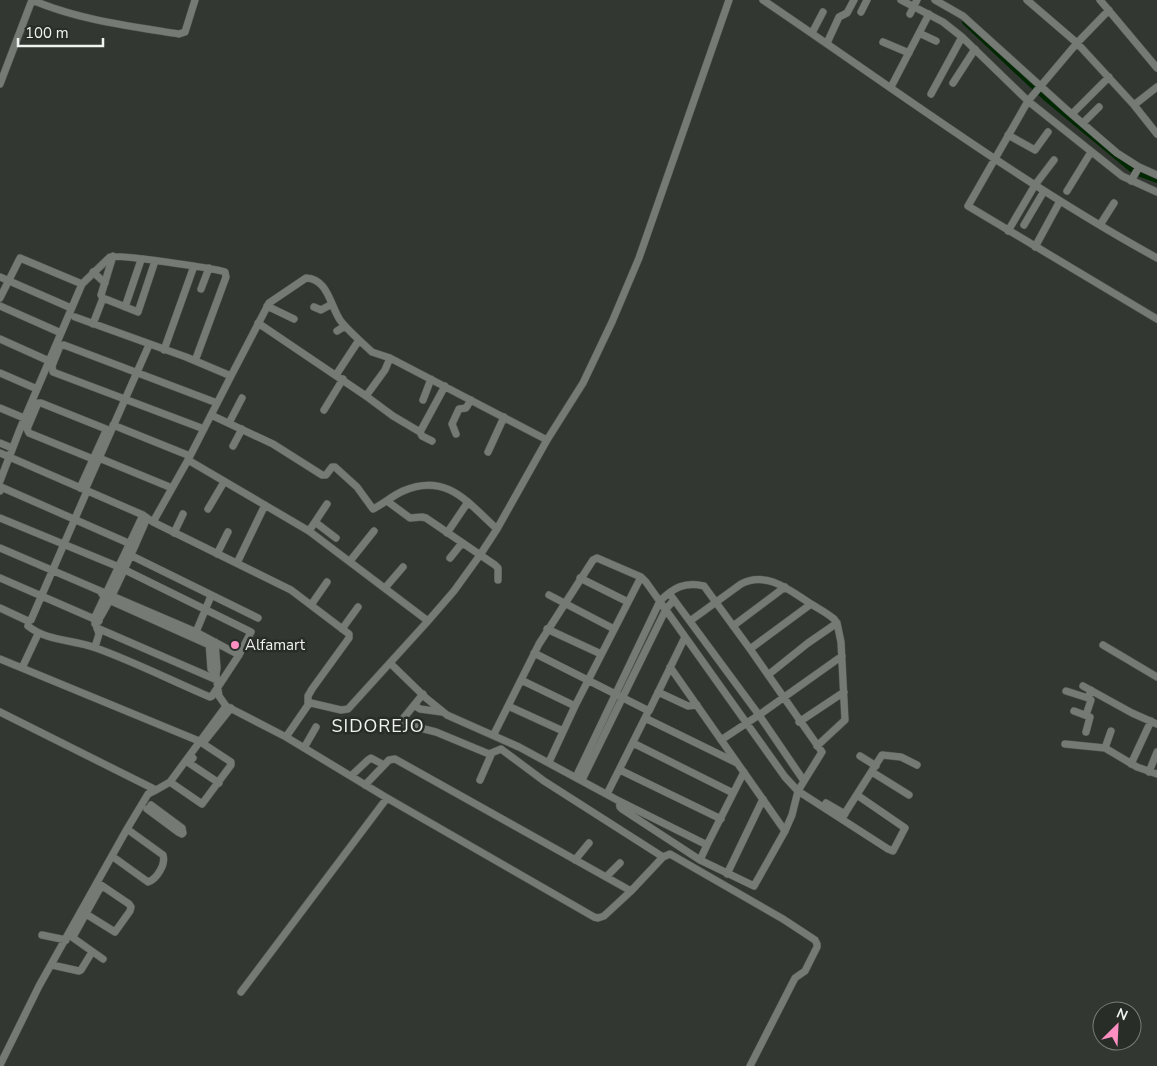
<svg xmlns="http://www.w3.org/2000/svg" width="1157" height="1066" viewBox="0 0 1157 1066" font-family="'Nunito Sans',sans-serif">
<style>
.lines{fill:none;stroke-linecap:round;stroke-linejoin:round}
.canal{stroke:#002800;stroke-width:6}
.minor-casing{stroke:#525552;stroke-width:8}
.minor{stroke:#757a74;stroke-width:7}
.poi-dot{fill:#fc8fc2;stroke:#292d28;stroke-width:2}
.labels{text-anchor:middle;stroke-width:5;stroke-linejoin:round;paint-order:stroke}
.poi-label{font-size:15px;fill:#f0f3f0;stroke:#292d28;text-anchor:start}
.quarter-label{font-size:18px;letter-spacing:1px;fill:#f0f3f0;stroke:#292d28}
</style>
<rect width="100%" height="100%" fill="#333732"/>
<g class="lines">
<path class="canal" d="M965 22 1047 99 1135 172 1157 180"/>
<defs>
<path id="minor" d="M32 0C79 20 129 26 179 34L185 32 195 0
M763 0C893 88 1019 182 1157 258
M901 0 943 22 962 37 1028 101 1122 176 1157 192
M935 0 963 16 1067 110 1117 153 1139 167 1157 175
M1027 0 1077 43 1134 105 1157 134
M1100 0 1157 68
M1109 10 1077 43 1028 101 968 206 1157 319
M861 12 867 0
M910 14 917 0
M812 33 823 12
M919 33 936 41
M883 42 909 53
M827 43 839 17 847 13 854 0
M953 83 975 49
M0 84 32 0
M891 87 929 14
M931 94 962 37
M1134 105 1157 87
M1072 114 1109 77
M1083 123 1099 107
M1008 135 1035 150 1048 132
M1131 181 1139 167
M1035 185 1054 160
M1067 191 1091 152
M1024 225 1044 191
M1100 225 1114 203
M1008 231 1035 185
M1035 247 1060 201
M93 272 105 283
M0 277 71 308
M201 289 209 268
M0 298 20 258 82 284
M103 298 138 312 155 261
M0 306 61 333
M267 306 294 319
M125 307 141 260
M314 307 321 310 332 304
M75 317 186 357 231 376 188 460 153 522
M258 323 366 396 385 370 390 358 547 440
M93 324 103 298 101 295 113 256
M337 331 345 326
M0 339 49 361
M164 350 194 266
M0 373 37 389
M336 375 359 340 372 352 390 358
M231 376 269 303 306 278C328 279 330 305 340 320 345 327 353 334 359 340
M366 396 393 416 420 432 422 436 432 441
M423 400 431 379
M0 408 24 418
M324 410 343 379
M211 415 273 444 322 475H326L332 467H335L357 487 373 509C383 504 392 496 403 491 447 472 468 503 497 529
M229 423 242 398
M113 425 190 456
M204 429 53 372 52 366 60 346 64 345 217 403
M111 431 41 403H38L27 429 29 433 93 459 99 458 172 488
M420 432 445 386
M456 434 452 424 459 409 466 408 471 400
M0 443 12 448
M233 446 242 429
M488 452 504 417
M0 453 143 515 153 522 291 590 349 634V638L312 689 308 696V705
M188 460 309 531 428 621
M0 481 20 429 82 284 110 257C117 254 213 268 225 272L226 277 195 361
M80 488 105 433
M85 490 149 345
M0 491 1 487 135 546
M387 501 410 518 422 517 426 518 495 565 498 568V580
M208 509 224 482
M0 518 119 567 251 632 239 655 212 696 210 697C172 681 135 662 96 648 73 639 48 642 28 626
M315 522 336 538
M309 531 327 504
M174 533 183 514
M447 533 468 502
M0 548 196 632 239 655
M126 553 258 618
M217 554 228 532
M450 558 462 543
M350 561 374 531
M237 563 265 505
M0 578 99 621
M580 578 628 602
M385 588 403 567
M669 593 759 715 842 656
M102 594 109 600 214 647
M549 595 614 629
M311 605 327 582
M0 608 28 621 31 620 87 491
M690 621 741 584C766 571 788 589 808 602 817 608 826 612 834 619L837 623 808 643 768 675
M95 624C105 617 140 534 147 518
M733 626 785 587
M97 628 217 680
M342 629 358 607
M547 629 601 654
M196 632 211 596
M209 642 211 669 216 675
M215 642 217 668 216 675 219 696 226 706 286 737 387 798 594 917 598 918 604 916 631 891 663 857 670 854 783 919 815 940 817 944V947L805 971 795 978 750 1066
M1103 645 1157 677
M95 647 99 634 94 619 143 515
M750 649 811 604
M534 653 649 711 685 637
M0 659 199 741 231 762V765L202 804 170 782
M390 663 426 698 447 715 519 747 619 801 707 845 744 772
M670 667 785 831
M22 668 38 634
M521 680 575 706
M1083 686 1132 713 1157 724
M1066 691 1088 698 1091 690
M658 692 688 706 697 705
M423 694 402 720 404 724 436 732 489 754 501 749 544 781 663 857
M414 705 420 709 442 712
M508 706 563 731
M1074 711 1090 717 1086 732
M0 712 156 790 148 794 127 829 39 986 0 1065
M1086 715 1091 700 1088 698
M645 718 737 763
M799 722 844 692
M494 734 539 644 593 560 597 558 641 577 646 582 785 777 798 791 888 849 893 851 905 828 857 795
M286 737 308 705 311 703 341 710 348 709 428 621 454 591 480 555 497 529 547 440 583 383 612 322 639 258 729 0
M203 743 231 708
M633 743 733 793
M1065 744 1105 748 1137 767 1157 774
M817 746 845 720 841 642 837 623
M304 748 316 727
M1105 748 1111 731
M860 756 876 766
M193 758 189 763 219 783
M549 762 575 706 641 577
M1131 764 1151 721
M620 770 721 819
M872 772 909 795
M1149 772 1157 752
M351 776 368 760 371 758 384 765
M576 777 660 601C673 588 685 581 704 586L750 649 822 752 804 781 759 715 721 740
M480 780 491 755
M582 780 666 609 674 600
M365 785 389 760 395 759 631 891
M156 790 170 782 226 706
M607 794 647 714
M619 801 620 807 622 809 700 860 754 886 785 831 792 815 798 791 804 781
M826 803 845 814
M147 809 178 832 182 834 183 833 182 828 151 805
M842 818 882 755 901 757 917 765
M116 859 148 882C157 879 166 864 163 855L127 829
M575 860 589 843
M700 860 707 845
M727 874 763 799
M606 877 620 863
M86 914 115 932 130 911 131 907 129 904 98 883
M42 935 66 940
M69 935 103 959
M74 935 100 888
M52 965 79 971 81 970 92 952
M241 992 387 798"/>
</defs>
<use href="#minor" class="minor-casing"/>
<use href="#minor" class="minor"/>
</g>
<circle class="poi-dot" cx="235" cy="645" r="5"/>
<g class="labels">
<g class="poi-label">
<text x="245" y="650">Alfamart</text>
</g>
<g class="quarter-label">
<text x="378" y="732">SIDOREJO</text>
</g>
</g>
<g transform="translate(1117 1026) rotate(24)"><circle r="24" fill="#292d28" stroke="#797c78"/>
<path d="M0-4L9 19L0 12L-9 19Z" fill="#fc8fc2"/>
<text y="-8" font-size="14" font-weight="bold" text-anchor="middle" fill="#f0f3f0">N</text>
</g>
<path d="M18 38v8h85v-8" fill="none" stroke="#f0f3f0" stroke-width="2.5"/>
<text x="25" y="38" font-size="15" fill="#f0f3f0" stroke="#292d28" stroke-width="4" paint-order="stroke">100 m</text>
</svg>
